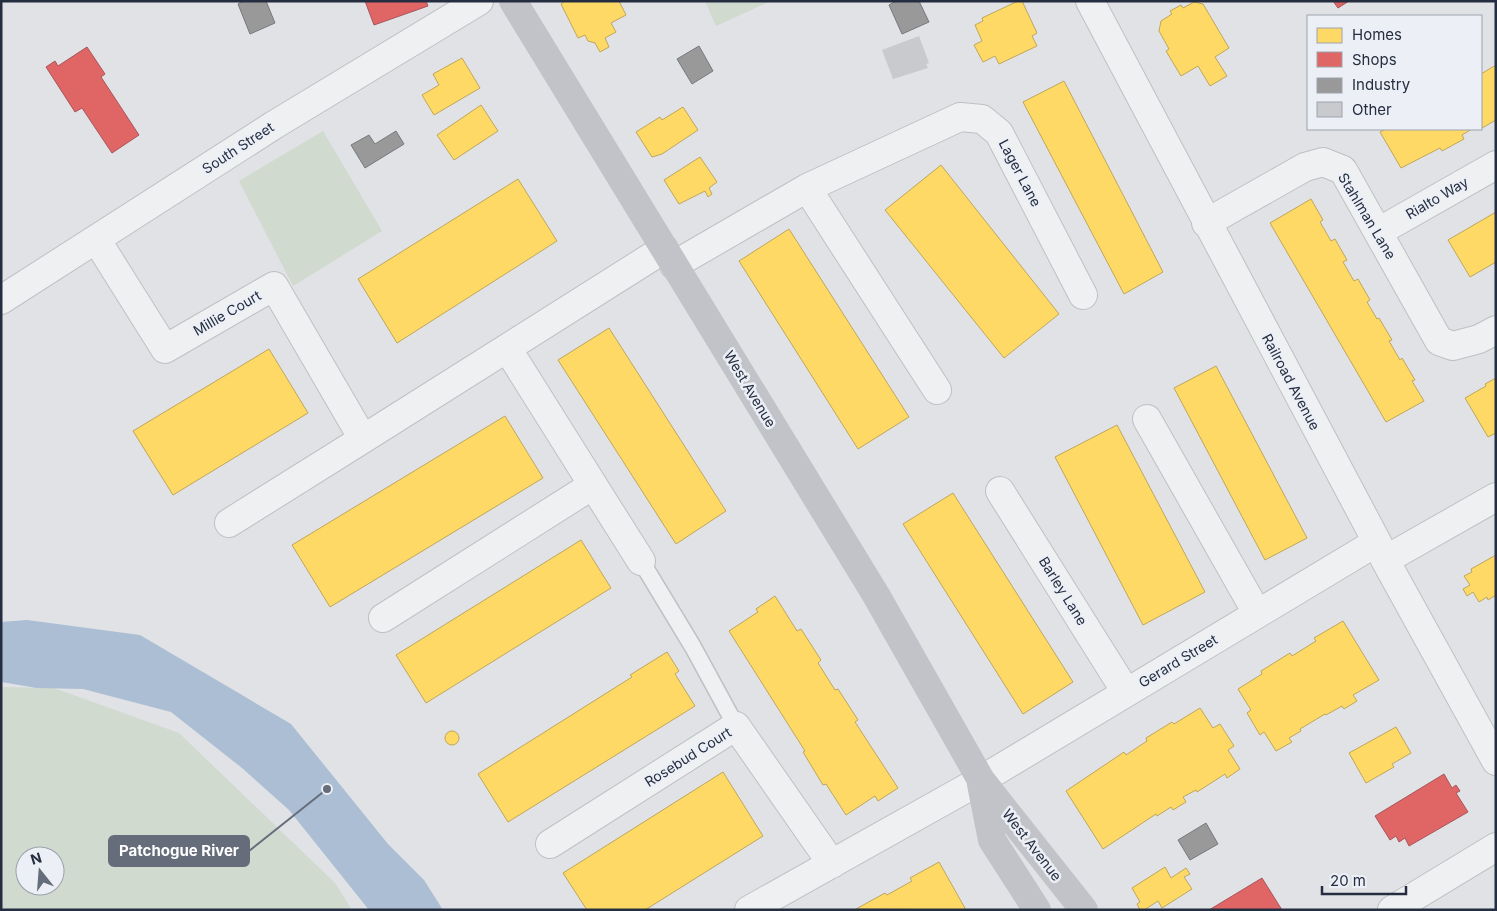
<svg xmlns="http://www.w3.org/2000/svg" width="1497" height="911" viewBox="0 0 1497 911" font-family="Inter,sans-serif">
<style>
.green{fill:#d0dacf;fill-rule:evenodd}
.water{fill:#acbed4}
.homes{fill:#ffd966;stroke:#bea65b}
.shops{fill:#e06666;stroke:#a8555b}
.industry{fill:#999;stroke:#76797e}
.building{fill:#c8cacd}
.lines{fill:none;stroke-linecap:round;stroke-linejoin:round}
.service-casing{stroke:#bec0c3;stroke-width:19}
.minor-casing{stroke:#bec0c3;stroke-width:30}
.service{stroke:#eff0f2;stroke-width:16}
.minor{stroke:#eff0f2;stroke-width:28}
.secondary{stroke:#c1c3c9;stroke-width:28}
.labels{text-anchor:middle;stroke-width:5;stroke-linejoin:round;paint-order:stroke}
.street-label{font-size:14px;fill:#252e40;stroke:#ecf0f6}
.leader{fill:none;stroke:#666d7a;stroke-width:2}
.callout-dot{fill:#666d7a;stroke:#ecf0f6;stroke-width:2}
.callout{fill:#666d7a;stroke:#666d7a;stroke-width:2}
.callout-label{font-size:15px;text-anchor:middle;font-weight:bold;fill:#fff}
</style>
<rect width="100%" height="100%" fill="#e0e2e5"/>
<path class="green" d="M705 1H771L716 26Z
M323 131 382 231 293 286 239 181Z
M1 687 54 688 179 733 335 883 352 910H1ZM25 856H55V886H25Z"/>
<path class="water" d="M27 620 140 635 291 724 388 844 424 880 443 910H369L289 810 242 768 171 712 83 689 37 688 1 682V622Z"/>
<path class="homes" d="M565 1H619L626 15 611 23 616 32 605 38 609 47 600 52 595 43 588 41 585 35 578 38 561 4Z
M1018 1H1022L1037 33 1032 36 1037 46 999 64 995 56 983 62 974 45 982 41 975 25 983 21 982 18Z
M1194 2 1203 4 1229 48 1215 57 1227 76 1210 86 1198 66 1181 76 1166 51 1169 49 1159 31 1161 21 1172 14 1170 11 1181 5 1183 8Z
M462 58 480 88 434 115 422 95 439 85 433 74Z
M1496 65V120L1482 128 1481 126V74Z
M1064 81 1163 272 1124 294 1023 102Z
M481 105 498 131 454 160 437 135Z
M683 107 698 130 662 154 652 157 636 132 660 117 662 120Z
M1386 129H1472L1462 135 1464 139 1442 151 1440 148 1401 168 1380 132Z
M700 157 717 182 709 188 712 194 708 197 705 191 679 204 664 180Z
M941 165 1059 314 1004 358 885 210Z
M518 179 557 241 397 343 358 279Z
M1311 199 1323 220 1320 222 1331 241 1335 239 1347 260 1343 262 1354 281 1358 279 1370 300 1367 302 1377 319 1379 318 1392 340 1389 341 1400 360 1402 358 1415 380 1412 381 1424 401 1386 422 1270 223Z
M1496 212V262L1470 277 1448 240Z
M789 229 909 417 858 449 739 261Z
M609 328 726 511 676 544 558 360Z
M269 349 308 413 173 495 133 431Z
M1216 366 1307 538 1265 560 1174 388Z
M1496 378V433L1488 437 1465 398 1486 386 1485 384Z
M505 416 543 478 330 607 292 545Z
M1117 425 1205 592 1143 625 1055 457Z
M953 493 1073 682 1023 714 903 524Z
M581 540 611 588 426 703 396 655Z
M1496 555V595L1488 600 1487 597 1479 602 1473 592 1467 596 1463 589 1470 585 1464 576 1472 572 1471 569Z
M775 596 797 631 801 629 821 660 818 663 835 690 838 689 858 720 855 722 898 788 878 801 875 796 846 815 826 784 823 785 803 752 805 751 729 631 758 612 756 609Z
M1343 621 1379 680 1353 695 1357 701 1344 709 1342 706 1326 715 1325 714 1300 729 1301 731 1289 738 1292 742 1276 751 1264 732 1260 735 1247 713 1251 710 1238 689 1262 674 1261 671 1290 653 1292 656 1316 641 1314 638Z
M667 652 679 671 675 674 695 706 508 822 478 774 632 677 630 675Z
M1200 708 1213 728 1220 724 1234 746 1228 750 1240 769 1227 778 1225 774 1197 792 1196 790 1183 797 1186 802 1173 810 1171 807 1157 816 1156 814 1103 849 1066 791 1124 752 1126 755 1147 741 1146 738 1172 722 1174 724Z
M1396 727 1411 753 1392 764 1394 767 1366 783 1349 753Z
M445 738a7 7 0 1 1 14 0a7 7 0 1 1-14 0Z
M723 772 763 836 645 910H587L563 873Z
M939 862 966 910 856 909 885 893 887 895 912 881 910 878Z
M1165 867 1171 878 1186 868 1190 874 1184 877 1192 889 1162 908 1158 901 1144 910H1140L1137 904 1140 902 1132 888Z"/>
<path class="shops" d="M365 1H426L428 6 374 25Z
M1333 1H1349L1338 8Z
M87 47 105 74 101 77 139 135 112 153 82 108 75 112 46 67 55 61 58 66Z
M1444 774 1452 788 1456 785 1460 791 1456 793 1468 812 1409 846 1405 838 1399 842 1396 836 1390 840 1375 816Z
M1262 878 1282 910H1209Z"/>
<path class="industry" d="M243 1H266L275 23 250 34 238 4Z
M896 1H919L929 22 902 34 889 5Z
M699 46 713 71 692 84 677 59Z
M396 131 404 144 365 168 351 145 369 135 375 144Z
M1206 823 1218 844 1190 860 1178 840Z"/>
<path class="building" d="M919 36 929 63 926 64 928 68 893 79 882 50Z"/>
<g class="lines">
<defs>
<path id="service" d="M641 561 693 647 736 726"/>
<path id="minor" d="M1090 1 1377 542 1385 560 1496 761
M807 188 937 390
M1206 223 1305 167 1323 162 1343 170 1439 341 1453 346 1479 339 1496 330
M1378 232 1496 165
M96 239 165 349 274 286 363 439 664 249
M674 265 807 188 960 117 982 119 999 133 1083 295
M1 300 274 125 479 1
M1147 419 1257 613
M593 485 641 561
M1000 491 1126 692
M229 523 363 439
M1385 560 1496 497
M383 618 593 485 507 348
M550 844 736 726 832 864
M749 910 981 780 1377 542
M1392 910 1496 847"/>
</defs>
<use href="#service" class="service-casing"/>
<use href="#minor" class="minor-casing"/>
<use href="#service" class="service"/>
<use href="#minor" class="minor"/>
<path class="secondary" d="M513 1 876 595 981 780 1084 910
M981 784 992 840 1037 910"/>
</g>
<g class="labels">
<g class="street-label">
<text transform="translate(238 148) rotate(-33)" y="5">South Street</text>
<text transform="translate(1020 173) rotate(62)" y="5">Lager Lane</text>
<text transform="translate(1437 198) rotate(-30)" y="5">Rialto Way</text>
<text transform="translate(1367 216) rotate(59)" y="5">Stahlman Lane</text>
<text transform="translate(227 313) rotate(-30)" y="5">Millie Court</text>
<text transform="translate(1291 382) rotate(62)" y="5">Railroad Avenue</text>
<text transform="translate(750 389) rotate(59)" y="5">West Avenue</text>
<text transform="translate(1063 591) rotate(58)" y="5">Barley Lane</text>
<text transform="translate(1178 661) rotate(-31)" y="5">Gerard Street</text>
<text transform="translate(688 757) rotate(-32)" y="5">Rosebud Court</text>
<text transform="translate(1032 845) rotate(52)" y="5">West Avenue</text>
</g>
</g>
<path class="leader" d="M327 789L249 851"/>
<circle class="callout-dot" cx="327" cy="789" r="5"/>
<rect class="callout" x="109" y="836" width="140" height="30" rx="5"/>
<g class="callout-label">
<text x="179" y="856">Patchogue River</text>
</g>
<rect width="1497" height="911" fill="none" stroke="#252e40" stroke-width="5"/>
<rect x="1307" y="15" width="175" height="115" fill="#ecf0f6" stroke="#9ca2ad"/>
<rect x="1317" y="28" width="25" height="15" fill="#ffd966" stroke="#9ca2ad"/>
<text x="1352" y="40" font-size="15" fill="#252e40">Homes</text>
<rect x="1317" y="52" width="25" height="15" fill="#e06666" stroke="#9ca2ad"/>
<text x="1352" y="65" font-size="15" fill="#252e40">Shops</text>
<rect x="1317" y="78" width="25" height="15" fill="#999999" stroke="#9ca2ad"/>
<text x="1352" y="90" font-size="15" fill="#252e40">Industry</text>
<rect x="1317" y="102" width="25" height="15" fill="#c8cacd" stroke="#9ca2ad"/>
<text x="1352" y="115" font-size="15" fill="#252e40">Other</text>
<g transform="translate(40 871) rotate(343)"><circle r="24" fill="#ecf0f6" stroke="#9ca2ad"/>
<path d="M0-4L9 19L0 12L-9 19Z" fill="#666d7a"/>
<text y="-8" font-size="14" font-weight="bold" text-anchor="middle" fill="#252e40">N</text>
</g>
<path d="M1322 886v8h84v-8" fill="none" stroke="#252e40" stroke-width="2.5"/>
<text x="1330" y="886" font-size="15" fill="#252e40" stroke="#ecf0f6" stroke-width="4" paint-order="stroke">20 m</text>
</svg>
